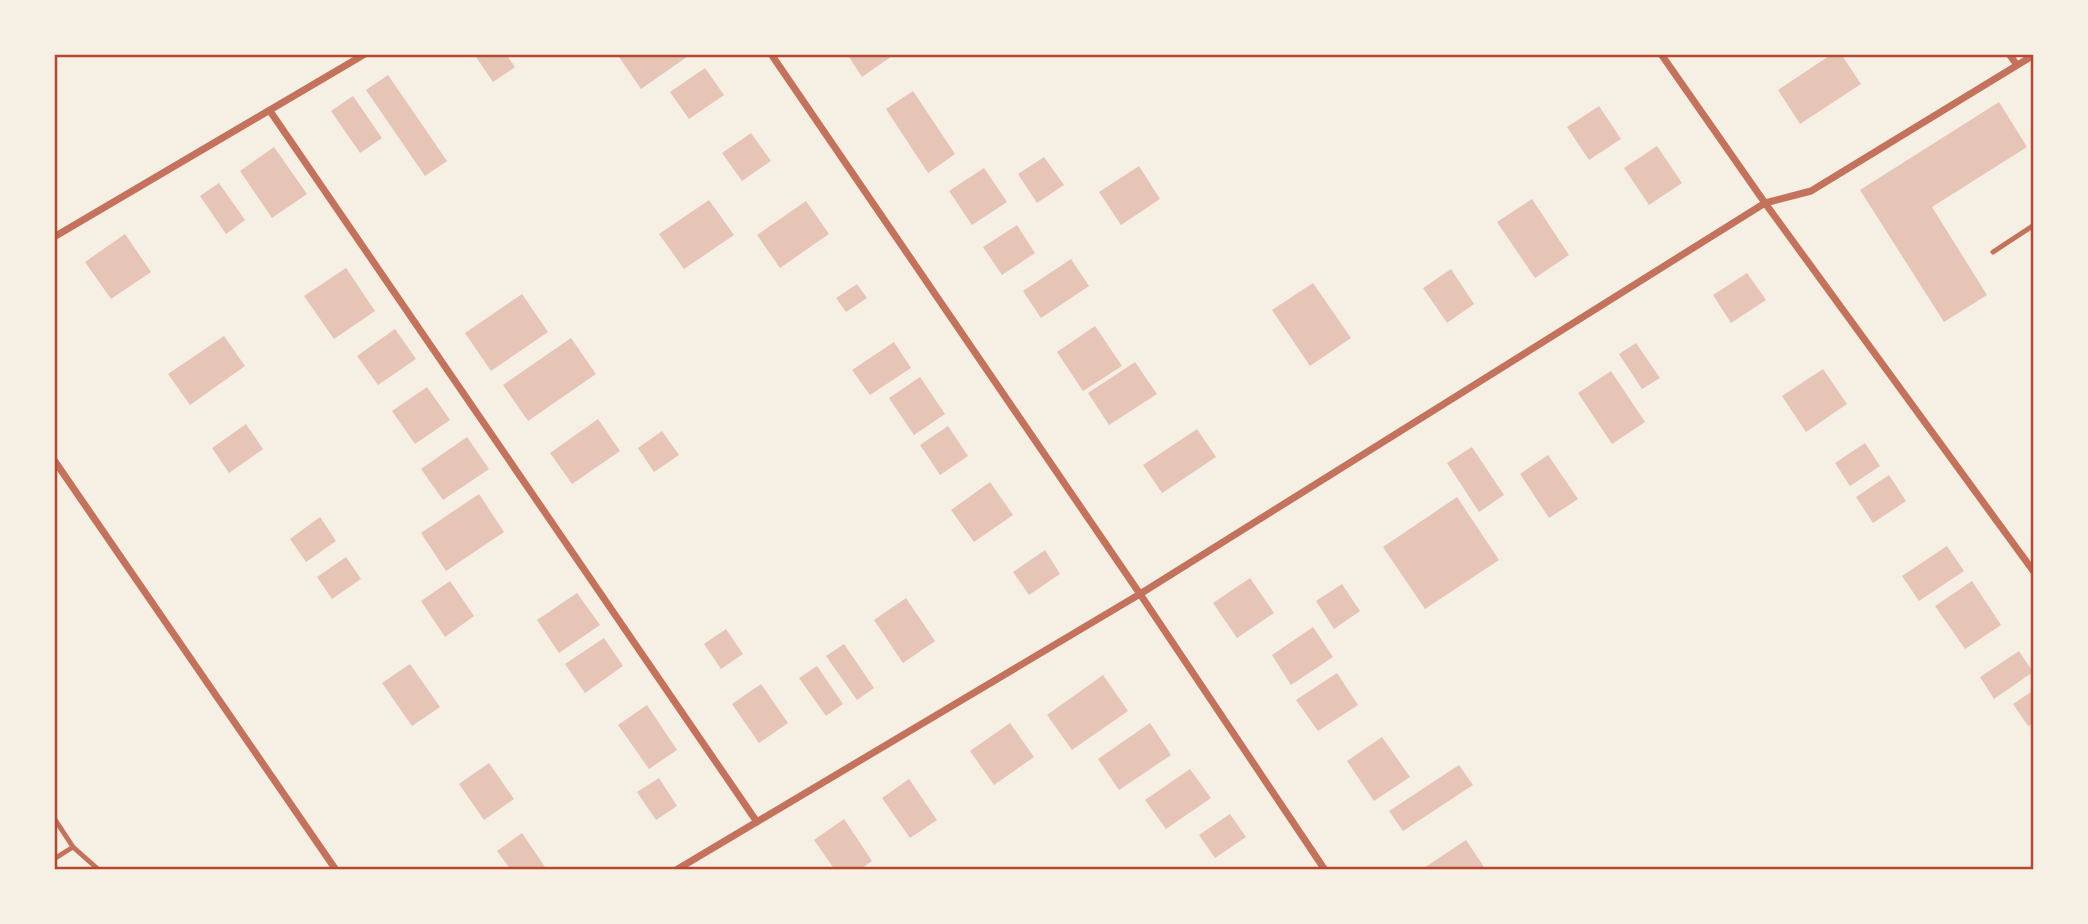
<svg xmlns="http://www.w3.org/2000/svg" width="2088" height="924" viewBox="0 0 2088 924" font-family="Lato,sans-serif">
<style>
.building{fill:#e6c5b7}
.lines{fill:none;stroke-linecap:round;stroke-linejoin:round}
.service{stroke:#c5725c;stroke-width:5}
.minor{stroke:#c5725c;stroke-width:7}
.neatline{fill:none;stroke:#b5482f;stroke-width:2.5}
</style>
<rect width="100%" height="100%" fill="#f6efe4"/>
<path class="building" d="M474 54H506L515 67 493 82Z
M617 54H691L641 89Z
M847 54H895L862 77Z
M1832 54H1841L1861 84 1800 124 1778 90Z
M705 68 724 95 689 119 670 92Z
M388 75 447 161 425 176 366 90Z
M913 91 955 154 928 173 886 109Z
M353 96 382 138 360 153 331 111Z
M1999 102 2027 147 1932 207 1987 295 1944 322 1860 190Z
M1599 106 1621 139 1589 160 1567 127Z
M751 133 771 161 742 181 722 153Z
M1657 146 1682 183 1649 205 1624 168Z
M274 147 307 194 272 218 240 171Z
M1044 157 1064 185 1037 203 1018 174Z
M1139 166 1160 199 1121 225 1099 192Z
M984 168 1007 202 972 225 949 191Z
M219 183 245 220 226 234 200 196Z
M1532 199 1569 255 1535 278 1497 222Z
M709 200 734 235 684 269 659 234Z
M806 201 829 234 780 268 757 235Z
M1017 225 1035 253 1002 275 983 247Z
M125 234 151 272 111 299 85 262Z
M1071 259 1089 286 1041 318 1023 291Z
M346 268 375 311 334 339 304 296Z
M1451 269 1474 304 1447 323 1423 288Z
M1747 273 1766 300 1731 323 1713 295Z
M1313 283 1351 338 1310 366 1272 310Z
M857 284 867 298 846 312 836 298Z
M522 294 548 332 491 371 465 333Z
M1095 326 1122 366 1083 391 1057 352Z
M395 329 416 359 378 385 357 356Z
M224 336 245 366 190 405 168 374Z
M571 338 596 374 528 421 503 385Z
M894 342 911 368 870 395 852 370Z
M1636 343 1660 378 1642 389 1619 354Z
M1135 362 1157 394 1109 425 1088 393Z
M1823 369 1847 404 1806 432 1782 396Z
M1611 371 1645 422 1612 444 1578 393Z
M920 377 945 414 914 435 889 398Z
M427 387 450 420 415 444 392 411Z
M598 419 620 451 572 484 550 453Z
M246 424 263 449 229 473 212 448Z
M948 426 968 456 940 475 920 445Z
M1197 429 1216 457 1162 493 1143 465Z
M662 431 679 455 654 472 638 448Z
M467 437 489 469 443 500 421 469Z
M1865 443 1880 466 1850 486 1835 463Z
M1472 447 1504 495 1479 512 1447 463Z
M1548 455 1578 499 1549 518 1520 474Z
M1889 475 1906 501 1873 523 1856 497Z
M990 482 1013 515 974 542 951 510Z
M479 494 504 532 446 571 421 533Z
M1457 497 1499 560 1425 609 1383 547Z
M320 517 336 541 306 562 290 539Z
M1947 546 1964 571 1919 601 1902 576Z
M1045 550 1060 574 1029 595 1013 572Z
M346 557 361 579 332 599 317 577Z
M1250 578 1274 613 1237 638 1213 603Z
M450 581 474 616 445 637 421 601Z
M1972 581 2001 625 1965 649 1935 606Z
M1342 584 1360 611 1334 629 1316 601Z
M577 593 600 625 559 653 537 620Z
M906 598 935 641 903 663 874 620Z
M1313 627 1333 657 1291 685 1272 655Z
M726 629 743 654 721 669 704 644Z
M604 638 623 666 585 693 565 664Z
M844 644 874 688 857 700 826 656Z
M2019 651 2033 672 1994 699 1980 677Z
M410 664 440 707 412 726 382 683Z
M817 666 843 704 826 716 799 678Z
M1337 673 1358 705 1318 731 1296 700Z
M1103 675 1128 711 1072 750 1047 715Z
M761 684 788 723 759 743 732 704Z
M2034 690V723L2028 726 2013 704Z
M647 705 677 750 649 769 618 725Z
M1010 723 1034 757 994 785 970 751Z
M1150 723 1171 755 1119 790 1098 759Z
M1382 737 1410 777 1374 801 1347 761Z
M489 763 514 799 484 820 459 784Z
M1459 765 1473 785 1403 831 1389 811Z
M1190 769 1211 798 1166 829 1145 800Z
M659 778 677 806 656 820 637 792Z
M909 779 937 820 910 838 882 798Z
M1230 814 1246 837 1215 858 1199 835Z
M844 819 872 861 859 870H835L814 840Z
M522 833 547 870H511L497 851Z
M1466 840 1486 870H1421Z"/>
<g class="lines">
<path class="service" d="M1993 252 2034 225
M54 818 73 847 99 870
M54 859 73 847"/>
<path class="minor" d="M771 54 1140 594 1325 870
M1661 54 1765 203 2034 572
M2009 54 2017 65
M270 111 757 822
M54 237 365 54
M54 460 336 870
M676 870 1140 594 1765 203 1811 191 2034 55"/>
</g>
<rect width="2088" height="924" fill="none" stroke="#f6efe4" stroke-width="112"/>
<rect x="56" y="56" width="1976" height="812" class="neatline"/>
</svg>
